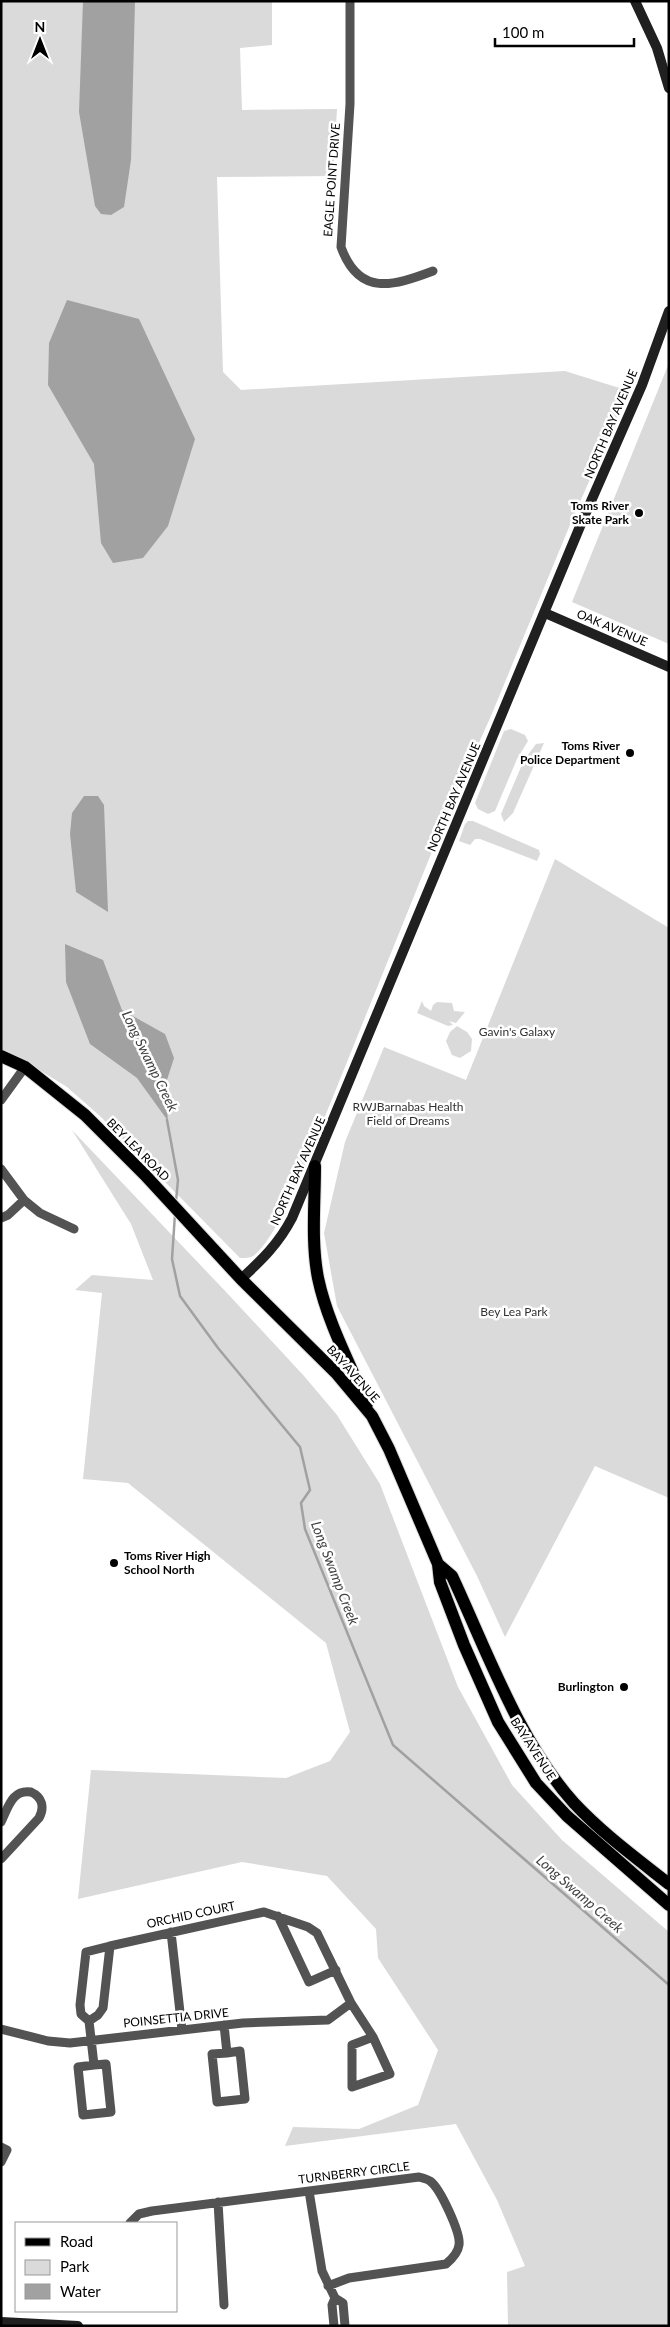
<svg xmlns="http://www.w3.org/2000/svg" width="670" height="2327" viewBox="0 0 670 2327" font-family="Lato,sans-serif">
<style>
.green{fill:#dadada}
.water{fill:#a1a1a1}
.lines{fill:none;stroke-linecap:round;stroke-linejoin:round}
.stream{stroke:#a1a1a1;stroke-width:2.5}
.primary-casing{stroke:#dbdbdb;stroke-width:14}
.street{stroke:#535353;stroke-width:9}
.secondary{stroke:#202020;stroke-width:10}
.primary{stroke:#000;stroke-width:12}
.poi-dot{fill:#000;stroke:#fff;stroke-width:2}
.labels{text-anchor:middle;stroke-width:5;stroke-linejoin:round;paint-order:stroke}
.street-label{font-size:12px;fill:#000;stroke:#fff}
.poi-label{font-size:12px;font-weight:bold;fill:#000;stroke:#fff;text-anchor:end}
.park-label{font-size:12px;fill:#313131;stroke:#fff}
.water-label{font-size:14px;font-style:italic;fill:#424242;stroke:#fff}
</style>
<rect width="100%" height="100%" fill="#fff"/>
<path class="green" d="M1 1H272V45L240 48 242 110 337 109 333 176 217 177 223 372 241 390 565 371 629 391 572 520 491 716 450 807 307 1161C298 1181 270 1249 251 1257 248 1258 243 1258 240 1258L101 1117 67 1087 28 1063 1 1049Z
M669 363V644L572 602Z
M511 729 525 735 528 741 517 759 495 811 488 814 478 809 475 803 504 731Z
M544 743 513 813 504 822 501 814 524 760 536 744Z
M468 821H473L539 850 540 854 537 861 480 839H475L470 845 459 841 465 824Z
M555 859 669 928V1498L595 1466 505 1637 477 1576 337 1306 324 1233 345 1142 384 1047 466 1080Z
M422 1001 424 1006 431 1011 433 1005 437 1002 452 1003 454 1011 465 1012 456 1023 449 1021 453 1025 448 1026 417 1013Z
M457 1026 467 1032 472 1039 471 1051 460 1058 452 1055 446 1041 450 1032Z
M72 1130 227 1293 304 1376 337 1415 380 1484 458 1687 512 1785 562 1840 669 1932V2326H508L507 2272 525 2266 497 2200 456 2124 285 2146 293 2127 359 2129 418 2105 438 2050 378 1958 376 1929 327 1876 242 1862 78 1899 91 1770 286 1778 330 1761 350 1732 326 1643 128 1483 83 1479 102 1293 75 1290 92 1275 153 1280 131 1224Z"/>
<path class="water" d="M83 1H135L131 160 124 207 111 215 101 214 95 206 79 112Z
M67 300 139 319 195 439 168 526 143 558 113 563 101 543 94 464 48 385 49 343Z
M84 796H98L104 805 108 912 76 892 70 834 72 813Z
M65 944 103 960 122 1010 165 1034 174 1058 165 1086 168 1121 137 1078 90 1044 66 982Z"/>
<g class="lines">
<path class="stream" d="M167 1120 178 1180 176 1201
M175 1214 172 1259 180 1296 218 1348 300 1447 310 1490 301 1503 305 1529 393 1745 669 1985"/>
<defs>
<path id="primary" d="M1 1056 25 1067 85 1115 145 1175 241 1279 336 1373 372 1416 389 1449 438 1564 440 1582 464 1645 498 1722 536 1783 567 1816 669 1905
M315 1166C315 1203 311 1242 318 1278 327 1321 350 1364 367 1404
M438 1564 452 1576C487 1651 519 1742 574 1803 602 1833 636 1858 669 1884"/>
</defs>
<use href="#primary" class="primary-casing"/>
<path class="street" d="M350 1V104L341 247C359 297 393 286 433 271
M1 1100 25 1067
M1 1169 24 1200 40 1213 74 1229
M1 1218 8 1215 24 1200
M1 1822C8 1808 12 1789 31 1792 42 1797 45 1807 39 1818L1 1859
M278 1916 309 1982 336 1970
M171 1932 182 2030
M89 2021 81 2014 80 2005 86 1952 110 1946
M224 2025 227 2053 240 2051 245 2099 217 2102 212 2054 227 2053
M1 2029 48 2041 70 2043 243 2023 328 2020 351 2003
M94 2065 78 2067 83 2115 111 2112 106 2064 94 2065 89 2021 98 2015 103 2008 110 1946 264 1912 308 1927 317 1933 351 2003 373 2037 352 2045V2087L390 2074 373 2037
M1 2147 7 2150 1 2162
M309 2191 322 2271 335 2298
M218 2202 224 2305
M130 2223 139 2214 152 2211 419 2177C423 2178 427 2179 430 2181 440 2188 461 2233 459 2245 458 2253 452 2259 446 2264L349 2278 328 2286
M334 2326 332 2305 335 2298 343 2303 345 2326"/>
<path class="secondary" d="M635 1 657 48 669 88
M545 613 669 667
M241 1279C262 1260 279 1243 292 1218L581 524 642 385 669 311
M1 2322 78 2326"/>
<use href="#primary" class="primary"/>
</g>
<g class="poi-dot">
<circle cx="639" cy="513" r="5"/>
<circle cx="630" cy="753" r="5"/>
<circle cx="114" cy="1563" r="5"/>
<circle cx="624" cy="1687" r="5"/>
</g>
<g class="labels">
<g class="street-label">
<text transform="translate(332 180) rotate(-86)" y="4">EAGLE POINT DRIVE</text>
<text transform="translate(611 424) rotate(-67)" y="4">NORTH BAY AVENUE</text>
<text transform="translate(612 628) rotate(23)" y="4">OAK AVENUE</text>
<text transform="translate(454 797) rotate(-67)" y="4">NORTH BAY AVENUE</text>
<text transform="translate(138 1150) rotate(45)" y="4">BEY LEA ROAD</text>
<text transform="translate(298 1171) rotate(-66)" y="4">NORTH BAY AVENUE</text>
<text transform="translate(353 1374) rotate(48)" y="4">BAY AVENUE</text>
<text transform="translate(533 1749) rotate(57)" y="4">BAY AVENUE</text>
<text transform="translate(191 1915) rotate(-12)" y="4">ORCHID COURT</text>
<text transform="translate(176 2018) rotate(-6)" y="4">POINSETTIA DRIVE</text>
<text transform="translate(354 2173) rotate(-7)" y="4">TURNBERRY CIRCLE</text>
</g>
<g class="poi-label">
<text x="629" y="510">Toms River<tspan x="629" dy="14">Skate Park</tspan></text>
<text x="620" y="750">Toms River<tspan x="620" dy="14">Police Department</tspan></text>
<text x="124" y="1560" text-anchor="start">Toms River High<tspan x="124" dy="14">School North</tspan></text>
<text x="614" y="1691">Burlington</text>
</g>
<g class="park-label">
<text x="517" y="1036">Gavin's Galaxy</text>
<text x="408" y="1111">RWJBarnabas Health<tspan x="408" dy="14">Field of Dreams</tspan></text>
<text x="514" y="1316">Bey Lea Park</text>
</g>
<g class="water-label">
<text transform="translate(150 1061) rotate(64)" y="5">Long Swamp Creek</text>
<text transform="translate(335 1573) rotate(69)" y="5">Long Swamp Creek</text>
<text transform="translate(580 1894) rotate(41)" y="5">Long Swamp Creek</text>
</g>
</g>
<rect width="670" height="2327" fill="none" stroke="#000000" stroke-width="5"/>
<rect x="15" y="2222" width="162" height="90" fill="#ffffff" stroke="#999999"/>
<rect x="25" y="2238" width="25" height="8" fill="#000000" stroke="#999999"/>
<text x="60" y="2247" font-size="15" fill="#000000">Road</text>
<rect x="25" y="2260" width="25" height="15" fill="#dadada" stroke="#999999"/>
<text x="60" y="2272" font-size="15" fill="#000000">Park</text>
<rect x="25" y="2284" width="25" height="15" fill="#a1a1a1" stroke="#999999"/>
<text x="60" y="2297" font-size="15" fill="#000000">Water</text>
<g transform="translate(40 40)" stroke="#ffffff" stroke-width="4" paint-order="stroke">
<path d="M0-4L9 19L0 12L-9 19Z" fill="#000000"/>
<text y="-8" font-size="14" font-weight="bold" text-anchor="middle" fill="#000000">N</text>
</g>
<path d="M495 38v8h139v-8" fill="none" stroke="#000000" stroke-width="2.5"/>
<text x="502" y="38" font-size="15" fill="#000000" stroke="#ffffff" stroke-width="4" paint-order="stroke">100 m</text>
</svg>
